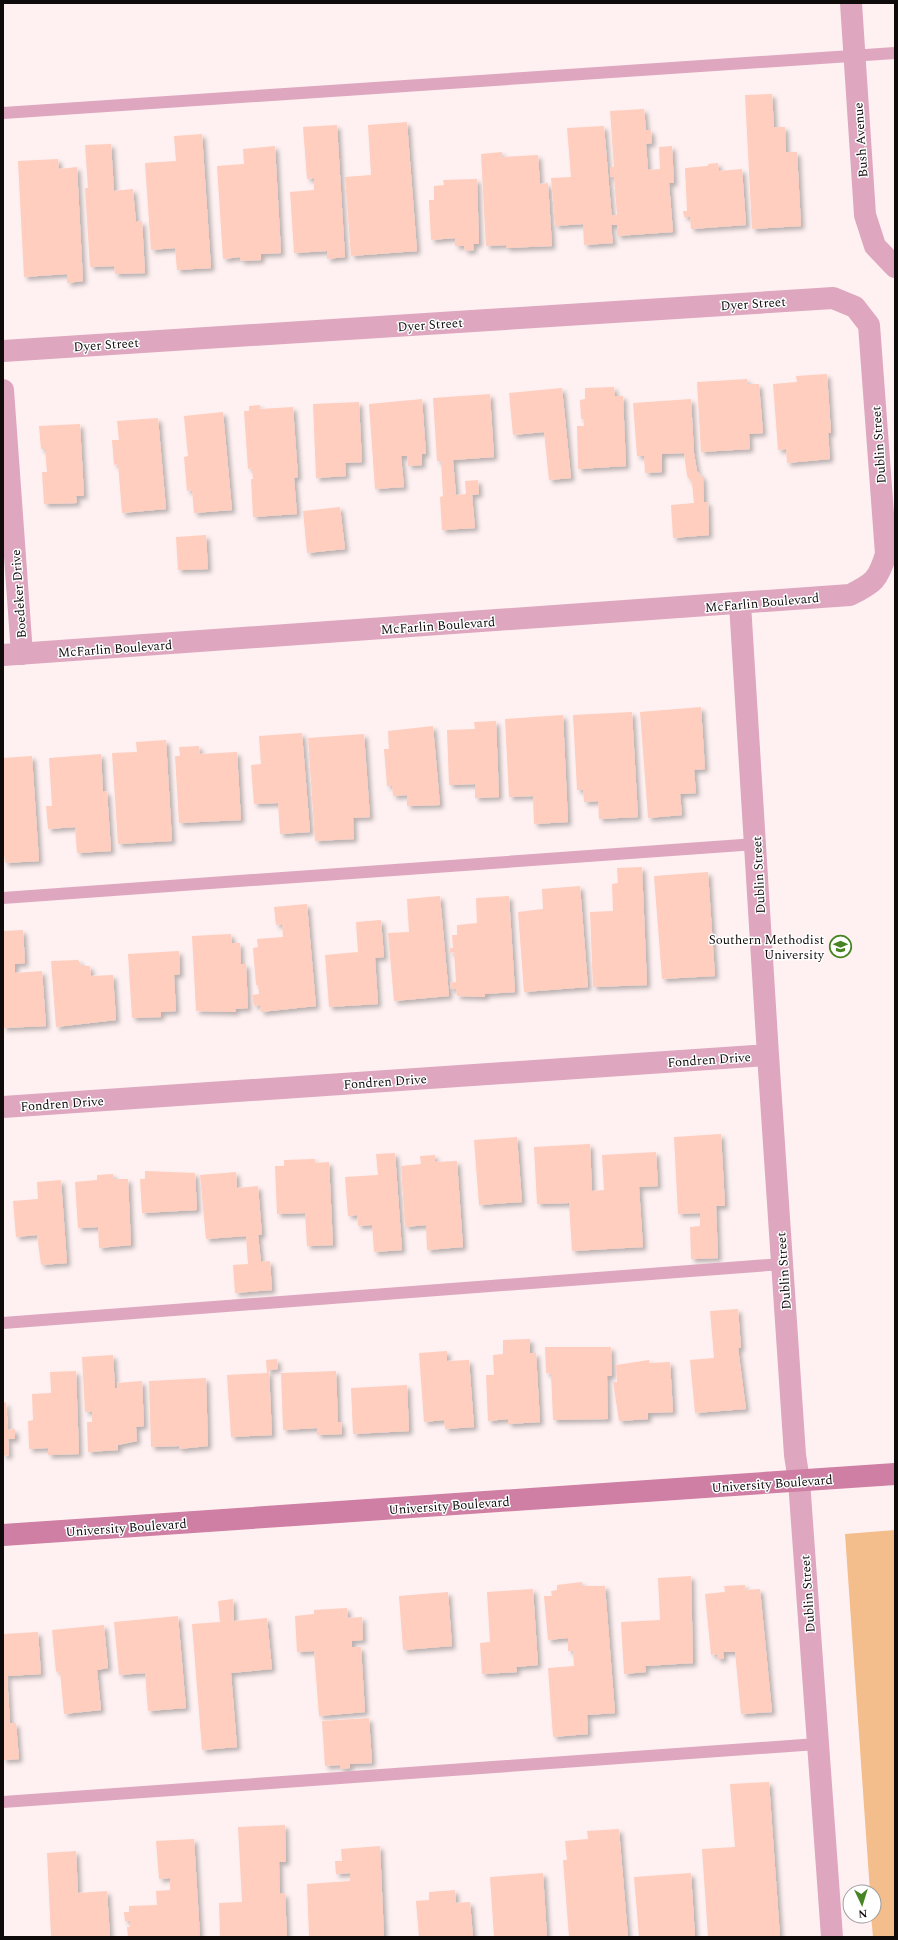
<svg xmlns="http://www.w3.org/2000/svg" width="898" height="1940" viewBox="0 0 898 1940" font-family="Spectral,serif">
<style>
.green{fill:#f4be8c}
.building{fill:#ffcebe;filter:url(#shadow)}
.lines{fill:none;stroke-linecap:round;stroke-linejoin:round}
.lane{stroke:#dea7bf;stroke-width:12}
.street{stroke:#dea7bf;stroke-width:22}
.secondary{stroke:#cf7fa4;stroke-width:22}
.labels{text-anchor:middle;stroke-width:3;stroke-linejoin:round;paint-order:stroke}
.street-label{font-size:13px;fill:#0f0b0b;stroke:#fff}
.poi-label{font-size:13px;fill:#0f0b0b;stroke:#fff;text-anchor:end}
</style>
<defs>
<filter id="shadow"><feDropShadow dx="3.5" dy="3.5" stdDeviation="2" flood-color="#0004"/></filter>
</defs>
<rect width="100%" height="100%" fill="#fff1f1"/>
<path class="green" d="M895 1530V1937H873L871 1916H874V1892H870L845 1534Z"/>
<path class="building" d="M772 94 774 127H785L786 152H797L801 226 752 229 745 95Z
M644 109 646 130H651L652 143 646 144 648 170 660 169 659 147 672 146 674 183H669L673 232 617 236V225H611L613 243 584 245 583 224 555 226 551 178 571 177 567 128 604 126 612 220 611 215H617L614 177H610V167H614L610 111Z
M407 122 417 251 351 256 345 177 371 175 368 125Z
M337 125 345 257 327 259V251L294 253 290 192 314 190V178L307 179 303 127Z
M202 134 211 268 177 270 175 248 151 250 145 163 176 161 174 136Z
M111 144 114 191 133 189 136 222 142 221 145 273 115 274 114 266 90 267 85 188H88L85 145Z
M275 146 281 253 261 254V260L241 261 240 257 223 259 217 166 244 164 243 149Z
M502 152V157L538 155 540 184 548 183 552 246 506 248V245L486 246 481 154Z
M58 159 59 169 77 167 83 281 67 283V274L24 277 18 161Z
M718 163 719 171 742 169 746 225 691 229 690 217H684L683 211H687L685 168 708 166V164Z
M477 179 479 244H473L474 250 465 251 464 246H455V238L431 240 429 200H434V186L444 185 443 180Z
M827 374 831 433H828L830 459 787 463 786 449 778 450 773 384 797 382 796 376Z
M747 379 748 384H759L763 433 749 434 750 449 701 452 697 382Z
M614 387 615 396H623L626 466 578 469 577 426H584V419H581L580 400 585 399V388Z
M562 388 571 478 549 480 544 432 513 435 509 393Z
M490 394 494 457 453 460 456 495 466 494 465 481 478 480 479 494 472 495 475 528 442 530 440 497 443 496 441 461H437L433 398Z
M422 399 426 454H422V465L408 466 407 456H401L404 487 375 489 369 404Z
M691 399 694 453 697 471 703 478 704 502H708L709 535 673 538 671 505 694 503 692 483 687 476 684 453 662 454V472L645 473 644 456H637L633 403Z
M359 402 362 462 345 463 346 476 316 478 313 404Z
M260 405V409L293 407 298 477 294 478 297 514 253 517 251 479H253L252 468 248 469 244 411H249V406Z
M223 412 232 510 194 513 192 490 187 491 184 457 188 456 184 416Z
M158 418 166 509 122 513 118 464 114 465 112 440H119L117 421Z
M80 424 84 496H76L77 503 44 504 42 472H47L45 449H41L39 426Z
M340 507 345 549 307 553 303 511Z
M206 535 208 569 178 570 176 537Z
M701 707 705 769 694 770 696 793 680 794 682 815 648 818 640 712Z
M632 712 638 817 599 819 598 801 584 802 583 790H577L573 715Z
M563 715 568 822 534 824 533 796 509 797 505 719Z
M496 721 499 797 475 798V784L449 785 447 730 475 729 474 722Z
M433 726 440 805 407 806V795L393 796 392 786H387L384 749H389L388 731Z
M302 733 310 832 280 834 278 803 254 804 251 765 261 764 259 736Z
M364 734 370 817 353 818 354 839 315 841 308 738Z
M166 740 172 841 118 844 112 753 137 752 136 742Z
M199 746 200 754 237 752 241 820 179 823 175 756H180L179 747Z
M101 754 103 792 107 791 111 851 77 853 75 827 48 829 46 806H52L49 758Z
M32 756 39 861 5 863 3 846V758Z
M642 867 647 985 593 987 590 912 613 911 612 884 618 883 617 868Z
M708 872 715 976 662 979 654 876Z
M580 886 588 987 524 992 518 912 543 909 542 889Z
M440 896 449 996 394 1001 388 933 409 932 407 899Z
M509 896 515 992 485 994V997L457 996 456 989H451L450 983 456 982 454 952 450 953V948H453L452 935H457V925L477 923 476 898Z
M307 904 316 1006 261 1012 260 1005 254 1006 252 995 259 994 258 985H256L253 948 258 947 257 939 283 937 282 924 276 925 274 907Z
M381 920 384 957 375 958 378 1004 329 1007 325 955 358 952 356 922Z
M23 930 25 963 15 964V973L42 971 46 1026 3 1028V931Z
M231 934 232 943H240L241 964H246L248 1008 235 1009 236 1012 196 1011 192 936Z
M179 951 180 974 174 975 176 1011 161 1012V1017L132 1018 128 954Z
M78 960 82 966H90L91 976 113 975 116 1020 56 1027 51 961Z
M721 1134 725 1206H716L718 1258 691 1259 690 1227 700 1226V1213L678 1214 674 1137Z
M517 1137 522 1202 479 1205 474 1140Z
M590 1144 592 1191 604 1190 602 1155 656 1152 658 1186 639 1187 643 1247 572 1251 569 1203 537 1204 534 1147Z
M395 1153 402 1250 374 1252 372 1225 358 1226 357 1215 348 1216 345 1177 378 1175 376 1154Z
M435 1155V1162L457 1161 463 1247 427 1250 426 1225 405 1227 401 1166 421 1164 420 1156Z
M315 1159V1163L329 1162 333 1245 307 1246 305 1213 277 1214 275 1166H284V1160Z
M145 1171 195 1173 197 1210 142 1213 140 1179H145Z
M236 1172 237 1188 258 1186 262 1235H258L261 1262 270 1261 272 1290 235 1293 233 1265 248 1264 246 1236 206 1239 200 1175Z
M113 1174 114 1179H128L131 1245 99 1248 98 1227 78 1228 75 1182 97 1180V1175Z
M61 1180 67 1263 41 1265 37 1235 16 1237 13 1201 38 1199 37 1182Z
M738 1309 741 1348H738L746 1409 695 1413 690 1360 714 1358 710 1311Z
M530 1339V1353H536L540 1422 508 1424V1419L488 1421 486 1375H494L493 1355 503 1354V1340Z
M545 1347H611L612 1376H607L608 1419 553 1420 551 1374 546 1373Z
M447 1351V1361L469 1360 474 1427 445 1429 444 1420 424 1422 419 1353Z
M113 1355 115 1388H117V1383L142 1381 144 1426 136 1427 137 1441 118 1445V1450L88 1452 87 1422H92V1411L85 1412 82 1357Z
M277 1359 278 1369 269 1370 272 1435 231 1437 227 1375 267 1373 266 1360Z
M649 1360V1363L670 1362 673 1412 648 1413V1419L619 1421 613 1382H617L616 1365Z
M76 1371 79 1454 48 1455V1448L29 1449 28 1421 33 1420 32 1394 51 1393 50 1372Z
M336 1371 338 1422H341L342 1434 317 1435V1428L283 1430 281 1373Z
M206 1378 208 1446 179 1449V1446L151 1447 149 1381Z
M407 1385 409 1431 353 1434 351 1388Z
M6 1402 8 1430 15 1429V1439H8L9 1455 3 1456V1403Z
M691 1576 693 1663 645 1666 646 1672 624 1674 621 1622 660 1620 658 1578Z
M582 1582V1586H605L615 1713 587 1715 588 1734 553 1737 548 1668 574 1666 573 1651H568V1638L548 1640 544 1596H552L551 1591 557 1590V1585Z
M745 1585 746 1590 760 1589 772 1712 741 1714 735 1652H723L724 1659H717V1654L711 1655 705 1594 725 1592 724 1586Z
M533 1589 538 1665 516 1667 517 1672 482 1674 480 1643 490 1642 487 1592Z
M448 1592 452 1646 403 1650 399 1596Z
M233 1599 234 1621 267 1618 272 1669 231 1673 237 1747 202 1750 192 1624 220 1622 218 1601Z
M347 1608 348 1618 362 1617 363 1640 352 1641V1647H361L365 1712 319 1716 314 1651 297 1652 295 1616 314 1614V1610Z
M178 1616 186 1708 148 1711 145 1673 119 1675 114 1622Z
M104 1625 108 1668 97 1670 101 1710 64 1714 60 1671 56 1672 52 1630Z
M38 1632 41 1674 7 1676 10 1723H16L19 1759 3 1760V1634Z
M369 1718 372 1763 350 1764V1768L340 1769V1765L325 1766 322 1721Z
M769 1782 780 1937H708L702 1849 735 1847 730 1784Z
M285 1825 286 1862H279L280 1894 285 1893 287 1937H220L219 1903 242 1902 238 1827Z
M619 1829 628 1937H569L563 1860H567L565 1841 588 1839 587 1831Z
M194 1839 200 1937H128L127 1927H130V1921H125L124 1912H129V1906L157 1905 156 1891 170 1890V1878L159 1879 156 1841Z
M380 1846 384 1937H309L307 1884 350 1881V1873L336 1874 335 1861H342L341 1849Z
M76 1851 78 1893 107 1891 110 1937H51L47 1853Z
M543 1873 547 1937H494L490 1877Z
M691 1873 695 1937H639L634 1877Z
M455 1890 456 1903 470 1902 473 1937H419L416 1901 429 1900V1892Z"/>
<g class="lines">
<path class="lane" d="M3 113 895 53
M3 898 756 844
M3 1323 782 1264
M3 1802 817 1744"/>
<path class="street" d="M851 3 865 215 875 246 895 267
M3 351 833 298 855 307 869 325 886 554C878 580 874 583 850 595L3 655
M3 390 22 654
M740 604 768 1055 795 1455 799 1481 832 1937
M3 1107 768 1055"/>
<path class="secondary" d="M3 1535 895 1474"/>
</g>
<defs>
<symbol id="university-ring" viewBox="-11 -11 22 22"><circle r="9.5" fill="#fff" stroke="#478524" stroke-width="1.5"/><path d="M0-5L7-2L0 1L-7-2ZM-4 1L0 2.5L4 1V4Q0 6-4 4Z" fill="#478524"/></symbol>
</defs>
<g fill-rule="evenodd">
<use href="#university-ring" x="828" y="934" width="25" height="25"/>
</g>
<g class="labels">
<g class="street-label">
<text transform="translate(860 140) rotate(-94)" y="5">Bush Avenue</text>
<text transform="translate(753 303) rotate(-4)" y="5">Dyer Street</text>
<text transform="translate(430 324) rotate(-4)" y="5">Dyer Street</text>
<text transform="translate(106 344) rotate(-4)" y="5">Dyer Street</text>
<text transform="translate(878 445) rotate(-94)" y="5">Dublin Street</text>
<text transform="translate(18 594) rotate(-94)" y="5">Boedeker Drive</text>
<text transform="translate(762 602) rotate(-5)" y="5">McFarlin Boulevard</text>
<text transform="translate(438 625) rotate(-4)" y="5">McFarlin Boulevard</text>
<text transform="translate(115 648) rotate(-4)" y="5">McFarlin Boulevard</text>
<text transform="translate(758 875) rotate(-93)" y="5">Dublin Street</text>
<text transform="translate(709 1059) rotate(-4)" y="5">Fondren Drive</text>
<text transform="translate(385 1081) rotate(-4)" y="5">Fondren Drive</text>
<text transform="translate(62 1103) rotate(-4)" y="5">Fondren Drive</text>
<text transform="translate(783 1271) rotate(-94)" y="5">Dublin Street</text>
<text transform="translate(772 1483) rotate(-4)" y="5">University Boulevard</text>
<text transform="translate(449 1505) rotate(-4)" y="5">University Boulevard</text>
<text transform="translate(126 1527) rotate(-4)" y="5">University Boulevard</text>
<text transform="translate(807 1594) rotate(-94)" y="5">Dublin Street</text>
</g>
<g class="poi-label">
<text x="824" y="944">Southern Methodist<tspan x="824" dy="15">University</tspan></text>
</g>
</g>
<rect width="898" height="1940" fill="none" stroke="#0f0b0b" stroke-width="8"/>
<g transform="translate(862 1904) rotate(176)"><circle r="19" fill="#ffffff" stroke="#9f9d9d"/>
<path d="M0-3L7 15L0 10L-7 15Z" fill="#478524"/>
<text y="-6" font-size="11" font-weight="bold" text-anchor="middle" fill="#0f0b0b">N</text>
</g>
</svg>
